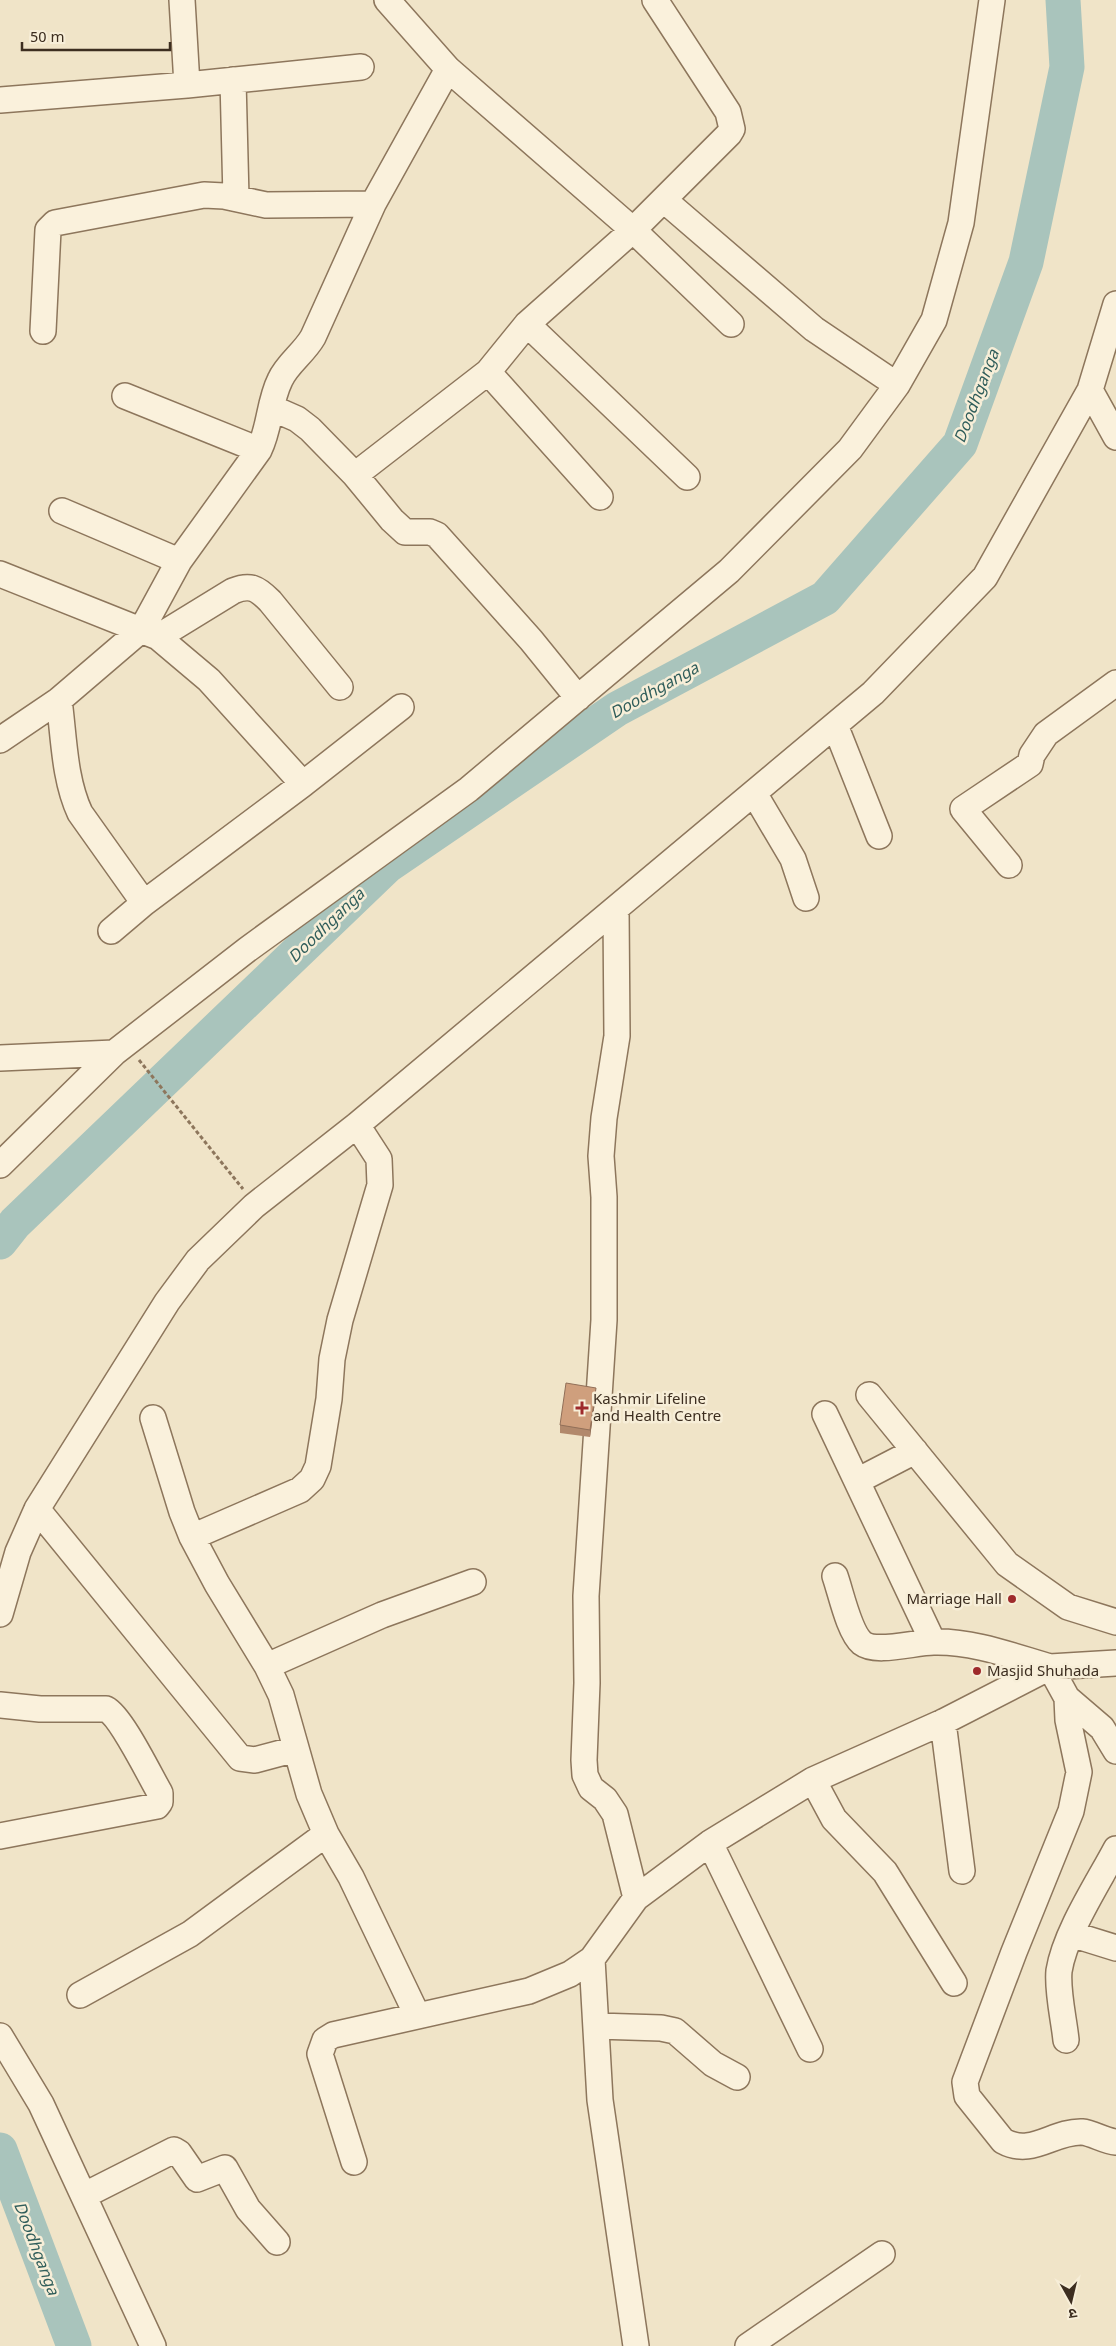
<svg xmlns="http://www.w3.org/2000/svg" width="1116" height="2346" viewBox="0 0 1116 2346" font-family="Georgia,'Noto Sans Devanagari',serif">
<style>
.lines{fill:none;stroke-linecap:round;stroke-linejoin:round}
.river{stroke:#a9c4bc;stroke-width:35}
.minor-casing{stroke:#8d765c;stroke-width:28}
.path{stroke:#8d765c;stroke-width:3;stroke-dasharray:4 2.5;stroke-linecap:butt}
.minor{stroke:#faf1dc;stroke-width:25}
.wall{fill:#b2896c}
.shaded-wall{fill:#916f58}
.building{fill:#cf9f7d;stroke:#916f58}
.poi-dot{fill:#9e2a2b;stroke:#f7eed8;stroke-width:2}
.labels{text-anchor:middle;stroke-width:5;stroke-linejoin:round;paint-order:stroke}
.poi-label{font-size:15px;fill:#3d2e20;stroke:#f7eed8;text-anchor:start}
.water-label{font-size:16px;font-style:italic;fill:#2f5d5a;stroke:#f7eed8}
</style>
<rect width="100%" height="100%" fill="#f0e4c8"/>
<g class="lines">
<path class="river" d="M0 1242 15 1223 387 866 617 709 825 598 960 444 1026 262 1067 67 1063 0
M0 2150 74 2346"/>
<defs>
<path id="minor" d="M182 0 187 85
M387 0 448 69 633 230 731 324
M233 80 236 198
M0 100 187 85 361 67
M664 200 814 329 897 385
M1116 304 1090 390 1116 437
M527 324 687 477
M43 331 48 230 55 223 204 195 224 196 266 205 373 204
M488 372 600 497
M125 396 259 450
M272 408 297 419 310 429 355 475 392 520 405 532H430L437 535 531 640 578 698
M355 475 488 372 527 324 633 230 729 134 732 129 728 112 655 0
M62 511 179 561
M0 574 158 637 209 680 303 784
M158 637 233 591C250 584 257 588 270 601L340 687
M59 700C64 737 64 779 80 813L144 903
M835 725 879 836
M0 740 59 700 142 629 179 561 259 450C270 428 269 402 280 380 287 364 304 353 313 337L373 204 448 69
M754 793 793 859 806 898
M1009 865 963 809 1030 764 1032 755 1046 734 1116 683
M616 909 617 1036 604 1118 601 1156 604 1197V1320L586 1596 587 1683 584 1760 585 1775 591 1788 605 1799 615 1814 636 1898
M111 931 144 903 303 784 401 707
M0 1058 114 1053
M0 1165 114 1053 248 949 469 789 729 571 850 449 897 385 934 320 961 223 992 0
M869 1395 1007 1564 1068 1607 1116 1622
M825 1414 933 1642
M153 1418 182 1512 192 1537 217 1584 267 1666 281 1695 309 1794 326 1834 351 1877 417 2015
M857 1481 915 1451
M37 1509 240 1758 255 1760 296 1749
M192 1537 300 1490 312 1479 318 1466 329 1399 332 1359 340 1320 380 1185 379 1159 357 1125
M835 1576C841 1593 849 1632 862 1643 876 1654 915 1642 934 1642 973 1641 1012 1656 1050 1667L1067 1698 1068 1720 1079 1772 1071 1811 1014 1952 965 2082 967 2096 1003 2141C1032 2157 1053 2131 1082 2132 1093 2133 1104 2141 1116 2142
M0 1614 18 1552 37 1509 167 1302 198 1260 254 1206 357 1125 873 693 985 577 1090 390
M267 1666 382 1615 473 1582
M1067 1698 1102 1728 1116 1751
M0 1705 40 1709H106C121 1716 150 1776 160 1793V1802L157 1806 0 1836
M943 1722 962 1871
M813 1780 834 1819 885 1872 954 1983
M710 1843 810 2049
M1071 1934 1116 1948
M592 1959 600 2100 636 2346
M80 1995 190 1934 326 1834
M597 2026 661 2028 675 2031 713 2064 737 2077
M0 2036 41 2104 153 2346
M1066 2040C1064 2020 1057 1991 1059 1971 1065 1933 1098 1883 1116 1849
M354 2162 320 2054 325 2040 333 2035 529 1991 570 1974 592 1959 636 1898 710 1843 813 1780 943 1722 1050 1667 1116 1663
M85 2195 174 2150 179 2153 197 2179 225 2168 248 2209 277 2242
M748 2346 882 2254"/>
</defs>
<use href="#minor" class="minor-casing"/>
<path class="path" d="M139 1060 243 1189"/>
<use href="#minor" class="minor"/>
</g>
<path class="wall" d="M596 1395 590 1437 560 1433V1425Z"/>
<path class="shaded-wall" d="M596 1388V1395L590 1437V1430Z"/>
<path class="building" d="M566 1383 596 1388 590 1430 560 1425Z"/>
<g class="poi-dot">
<path d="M579.5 1400.5h5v5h5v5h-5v5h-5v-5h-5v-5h5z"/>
<circle cx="1012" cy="1599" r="5"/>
<circle cx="977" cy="1671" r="5"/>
</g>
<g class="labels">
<g class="poi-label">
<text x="593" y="1404">Kashmir Lifeline<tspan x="593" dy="17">and Health Centre</tspan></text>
<text x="1002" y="1604" text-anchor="end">Marriage Hall</text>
<text x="987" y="1676">Masjid Shuhada</text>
</g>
<g class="water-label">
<text transform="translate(976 396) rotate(-69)" y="6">Doodhganga</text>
<text transform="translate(654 690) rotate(-29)" y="6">Doodhganga</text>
<text transform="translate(326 925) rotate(-44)" y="6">Doodhganga</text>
<text transform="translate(37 2248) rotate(69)" y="6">Doodhganga</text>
</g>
</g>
<g transform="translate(1071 2301) rotate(172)" stroke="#f7eed8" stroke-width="4" paint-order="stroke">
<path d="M0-4L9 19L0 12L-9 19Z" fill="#3d2e20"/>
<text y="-8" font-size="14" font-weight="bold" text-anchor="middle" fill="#3d2e20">उ</text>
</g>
<path d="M22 42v8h148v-8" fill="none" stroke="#3d2e20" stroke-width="2.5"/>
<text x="30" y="42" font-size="15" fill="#3d2e20" stroke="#f7eed8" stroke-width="4" paint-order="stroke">50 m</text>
</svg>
